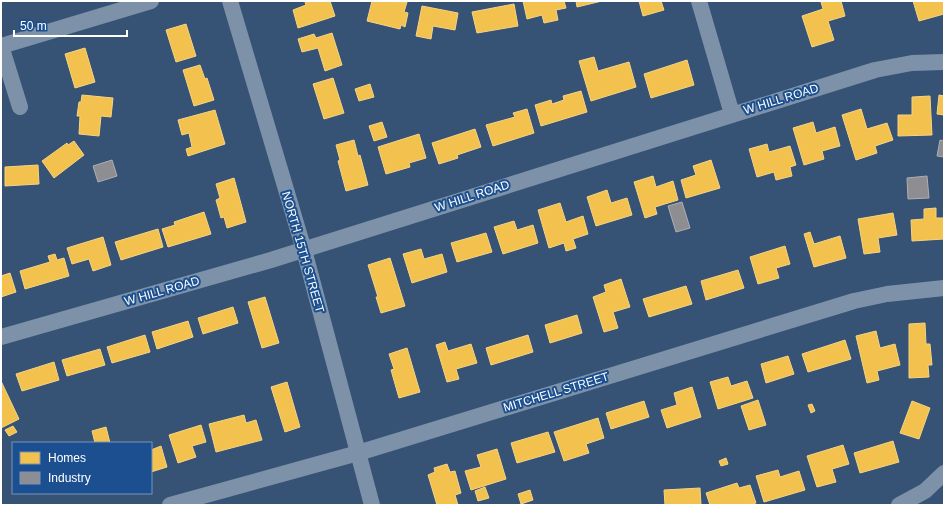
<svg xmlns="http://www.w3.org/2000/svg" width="945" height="506" viewBox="0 0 945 506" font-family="Helvetica,sans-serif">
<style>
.homes{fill:#f2c14e;stroke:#f6d483}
.industry{fill:#8d8d92;stroke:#afafb3}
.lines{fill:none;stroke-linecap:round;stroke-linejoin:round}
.minor{stroke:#7d92a8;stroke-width:16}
.labels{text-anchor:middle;stroke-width:4;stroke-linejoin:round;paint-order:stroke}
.street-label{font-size:12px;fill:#fff;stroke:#1b4f8f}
</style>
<rect width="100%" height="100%" fill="#365274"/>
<path class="homes" d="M307 1H330L335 16 298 28 293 10 306 5 305 2Z
M372 1 407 2 404 12 408 13 405 27 401 25 400 29 367 21Z
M523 1H564L566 8 556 10 558 20 544 23 542 15 527 19Z
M576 1H602L577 7Z
M639 1H661L664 10 643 16Z
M841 1 845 16 828 21 834 40 812 47 802 16 823 9 821 2Z
M913 1H944V14L919 21Z
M514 4 518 26 477 33 472 12Z
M422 6 458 13 455 30 433 26 431 39 416 36Z
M186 24 196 56 176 62 166 30Z
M332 33 342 65 325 71 318 48 302 52 298 39 314 34 316 38Z
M85 48 95 82 75 88 65 54Z
M594 57 598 71 629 62 636 87 591 101 579 61Z
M687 60 694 85 651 98 644 74Z
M200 65 205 79 207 78 214 100 194 106 183 70Z
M333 78 344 113 324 119 313 84Z
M370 84 374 97 359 101 355 89Z
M581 91 587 112 541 126 535 105 551 100 552 104 564 100 563 96Z
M82 95 113 98 111 117 101 116 99 136 79 134 80 116H77L79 102H81Z
M939 95 944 96V115L937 114Z
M930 96 932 135 898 136V115H912V97Z
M527 109 534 133 493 146 486 125 515 117 513 113Z
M861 109 867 129 887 123 893 140 875 146 877 153 856 160 842 115Z
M215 110 225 144 188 156 186 149 192 147 189 133 182 135 178 120Z
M382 122 387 137 374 141 369 126Z
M813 122 816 133 835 127 840 146 822 151 824 159 804 165 793 128Z
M475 129 481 147 457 155 458 158 439 164 432 143Z
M419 134 426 158 409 163 410 167 386 174 378 147Z
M354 140 358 156 360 155 368 185 346 191 338 161 340 160 336 145Z
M74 141 84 155 54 178 42 161 67 143 68 145Z
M767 144 769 152 790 146 796 165 790 167 792 176 776 180 774 172 757 177 749 149Z
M711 160 720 188 686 198 681 180 696 175 693 166Z
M38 165 39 184 5 186V167Z
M653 176 656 187 673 181 678 200 655 207 657 214 645 218 634 182Z
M234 178 246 222 227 228 224 217 221 218 216 200 220 198 216 184Z
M607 190 611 203 627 198 632 215 596 226 587 197Z
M560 203 566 222 583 216 588 234 573 239 576 248 566 251 564 243 549 248 538 210Z
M936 208V218H944V239L912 241 911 220 924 219V209Z
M204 212 211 234 168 247 162 229 175 225 174 222Z
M893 213 897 235 878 238 880 252 864 254 858 219Z
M514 221 517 230 533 225 538 243 503 254 494 227Z
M158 229 163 247 121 260 115 242Z
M810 232 814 244 840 236 846 258 814 267 804 234Z
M486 233 492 252 457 262 451 243Z
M103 237 111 265 93 271 89 259 72 264 67 248Z
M785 246 790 264 776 268 779 278 758 284 750 257Z
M421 249 424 259 442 254 447 272 412 283 403 254Z
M55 254 57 260 64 258 69 276 25 289 20 271 50 262 48 256Z
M390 258 405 306 381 313 376 297H378L368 265Z
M738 270 744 288 706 300 701 281Z
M10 273 16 292 1 297V276Z
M621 279 630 307 613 312 618 328 604 332 593 297 606 292 604 285Z
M686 286 692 304 649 317 643 299Z
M265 297 279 343 262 348 248 302Z
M233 307 238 323 203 334 198 318Z
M577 315 582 333 550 343 545 325Z
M188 321 193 337 157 349 152 332Z
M925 323 926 344H930L932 365H928L929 377 909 378V324Z
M876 331 880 348 895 344 900 365 877 371 879 380 867 383 856 336Z
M145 335 150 352 112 363 107 347Z
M528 335 533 352 491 365 486 348Z
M845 340 851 359 808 372 802 354Z
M445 342 448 351 471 344 477 363 456 369 459 379 447 382 436 345Z
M407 348 420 392 399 398 391 370 394 369 389 354Z
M100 349 105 365 67 376 62 360Z
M788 356 794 374 766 383 761 364Z
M54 362 59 380 22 391 16 374Z
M728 377 731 386 747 381 753 398 718 409 710 382Z
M1 381 19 419 1 428Z
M287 382 300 427 285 432 271 387Z
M692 387 701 417 667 428 661 410 677 405 674 393Z
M758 400 766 425 749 430 741 406Z
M644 401 649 417 611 429 606 413Z
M912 401 930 408 919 439 900 433Z
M812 404 815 411 811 413 808 405Z
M244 415 246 423 256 420 262 440 216 452 209 424Z
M598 418 604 438 586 444 589 453 564 461 554 432Z
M201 425 206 442 192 446 196 457 178 463 169 435Z
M13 426 17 432 9 436 5 430Z
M106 427 110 443H95L92 431Z
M548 432 555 452 517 463 511 443Z
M893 441 899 462 860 473 854 453Z
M843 445 849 464 832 469 836 482 817 487 807 456Z
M161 446 167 467 151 472V450Z
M497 449 506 479 471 490 465 471 481 467 477 455Z
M726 458 728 464 721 466 719 461Z
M447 464 450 472 455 471 461 493 455 495 458 505H437L428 475 435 472 434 468Z
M778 470 780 477 799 471 805 490 764 502 756 476Z
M737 483 739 488 750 485 756 503 748 505H710L706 493Z
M485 487 489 498 478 501 475 491Z
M700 488 701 505H665L664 490Z
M530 490 533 500 521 504 518 494Z"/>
<path class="industry" d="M940 140 944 141V157L937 156Z
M112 160 117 176 98 182 93 166Z
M927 176 929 198 908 199 907 178Z
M682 202 690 228 676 232 668 206Z"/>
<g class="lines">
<path class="minor" d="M230 1 304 250 372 505
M699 1 732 114
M1 46 151 1
M1 46 20 107
M1 337 271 260 875 70 912 63 944 62
M170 505 358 453 854 301 887 294 944 288
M899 505 925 491 944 473"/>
</g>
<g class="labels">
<g class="street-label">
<text transform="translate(781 99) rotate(-17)" y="4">W HILL ROAD</text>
<text transform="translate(472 196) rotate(-18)" y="4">W HILL ROAD</text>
<text transform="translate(303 252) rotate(74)" y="4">NORTH 15TH STREET</text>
<text transform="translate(162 291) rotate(-16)" y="4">W HILL ROAD</text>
<text transform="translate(556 392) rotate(-17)" y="4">MITCHELL STREET</text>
</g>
</g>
<rect width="945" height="506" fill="none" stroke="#ffffff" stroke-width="4"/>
<rect x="12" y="442" width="140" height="52" fill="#1b4f8f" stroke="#7695bc"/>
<rect x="20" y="452" width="20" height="12" fill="#f2c14e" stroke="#7695bc"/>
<text x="48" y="462" font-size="12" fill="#ffffff">Homes</text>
<rect x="20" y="472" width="20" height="12" fill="#8d8d92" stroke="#7695bc"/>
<text x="48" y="482" font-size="12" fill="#ffffff">Industry</text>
<path d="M14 30v6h113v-6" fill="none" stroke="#ffffff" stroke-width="2"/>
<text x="20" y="30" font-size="12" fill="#ffffff" stroke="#1b4f8f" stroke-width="3" paint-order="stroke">50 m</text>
</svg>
